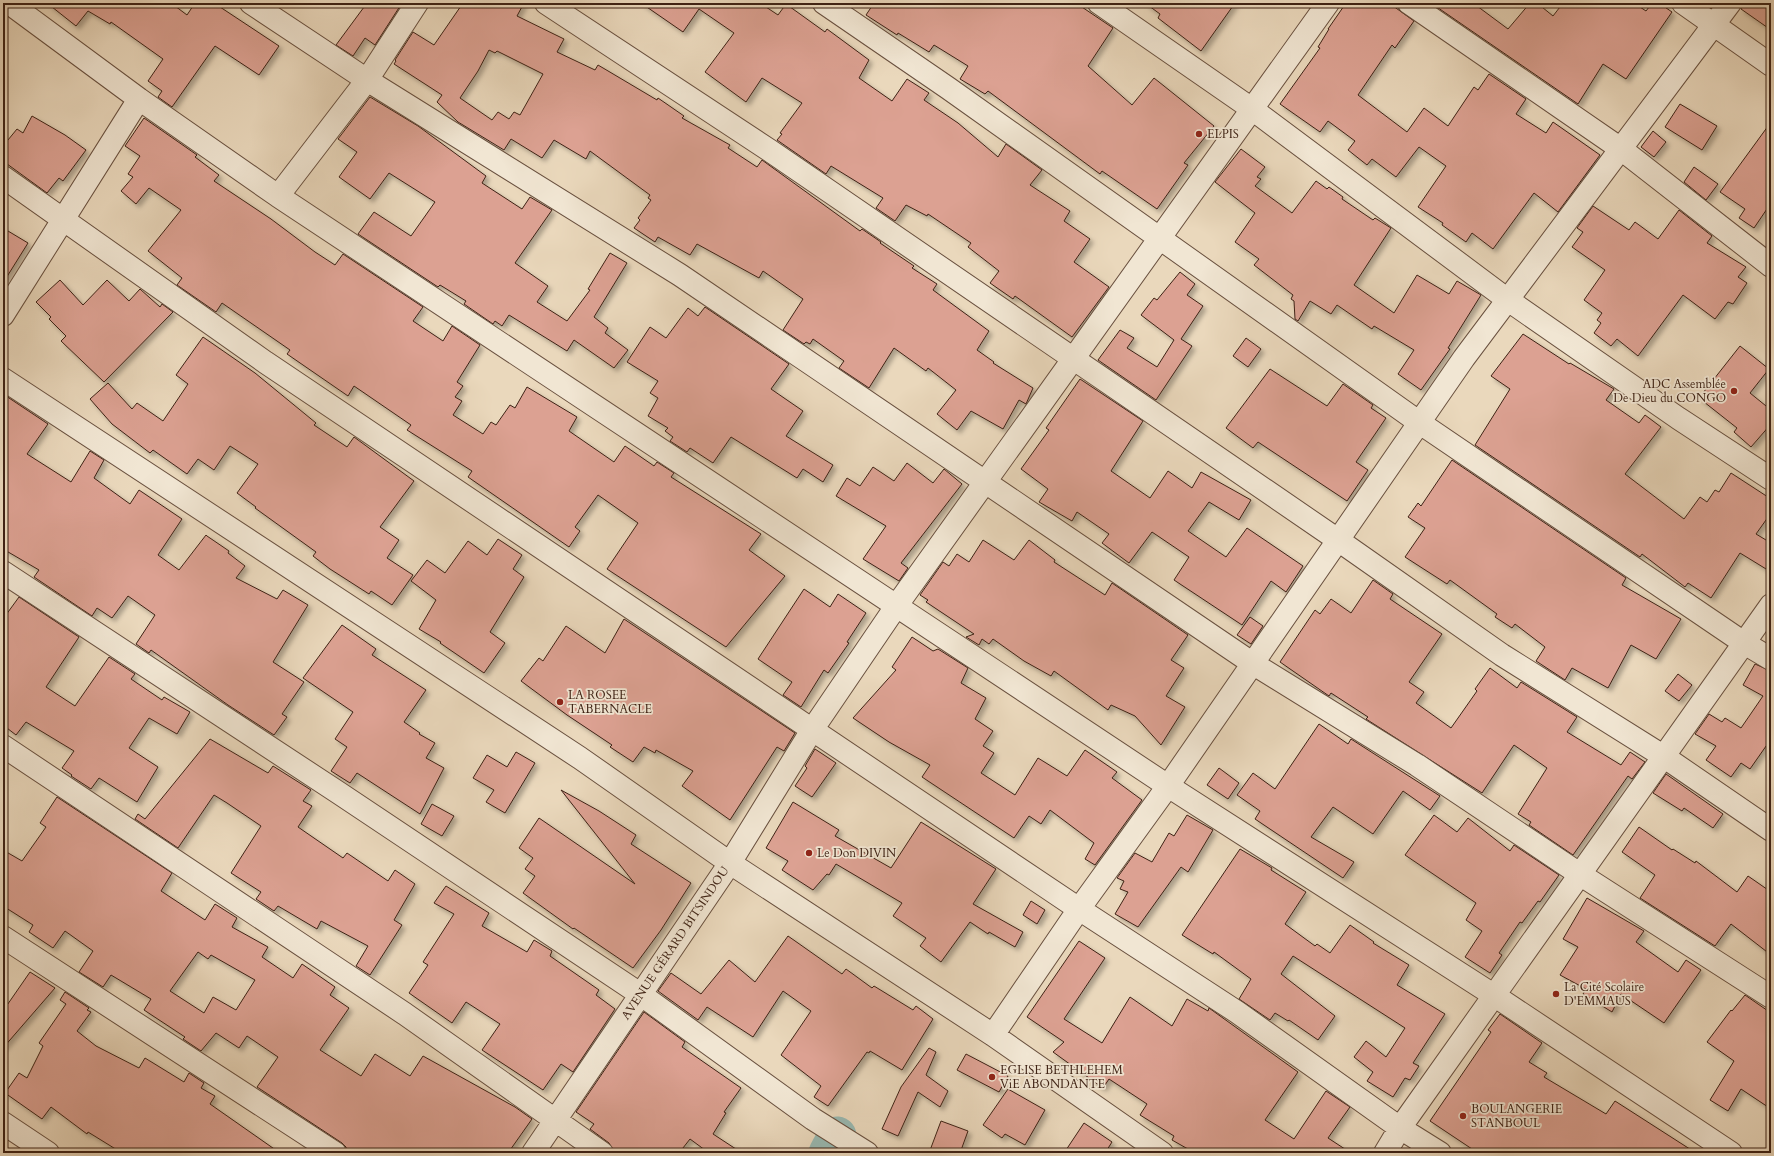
<svg xmlns="http://www.w3.org/2000/svg" width="1774" height="1156" viewBox="0 0 1774 1156" font-family="Cardo,serif">
<style>
.lines{fill:none;stroke-linecap:round;stroke-linejoin:round}
.river{stroke:#98b9b2;stroke-width:39}
.building{fill:#dca192;stroke:#3e2215;fill-rule:evenodd;filter:url(#shadow)}
.minor-casing{stroke:#69503f;stroke-width:24}
.minor{stroke:#f1e6d3;stroke-width:22}
.poi-dot{fill:#8f2418;stroke:#f1e6d3;stroke-width:1.5}
.labels{text-anchor:middle;stroke-width:3.5;stroke-linejoin:round;paint-order:stroke}
.poi-label{font-size:12px;fill:#3e2215;stroke:#f1e6d3;text-anchor:start}
.street-label{font-size:12px;fill:#3e2215;stroke:#f1e6d3}
</style>
<defs>
<filter id="shadow"><feDropShadow dx="3.5" dy="3.5" stdDeviation="2" flood-color="#0004"/></filter>
</defs>
<rect width="100%" height="100%" fill="#ead8bc"/>
<filter id="stains"><feTurbulence type="fractalNoise" baseFrequency=".005" numOctaves="4"/><feColorMatrix values="0 0 0 0 .2 0 0 0 0 .09 0 0 0 0 .02 0 0 0 .5 -.17"/></filter>
<radialGradient id="worn" r=".72"><stop offset=".6" stop-color="#630" stop-opacity="0"/><stop offset="1" stop-color="#630" stop-opacity=".3"/></radialGradient>
<g class="lines">
<path class="river" d="M828 1153 837 1136"/>
</g>
<path class="building" d="M47 3H171L187 15 195 3H214L279 46 259 75 215 46 172 107 158 97 162 91 148 81 163 59 111 22 110 24 88 11 76 26Z
M367 3H402L375 45 365 38 353 56 336 45Z
M463 3H524L517 16 564 39 557 52 595 70 598 65 657 100 658 98 684 116 682 118 730 145 728 148 757 167 762 160 860 231 862 229 881 242 880 243 914 266 912 268 937 284 933 290 989 331 977 350 994 362 993 363 1033 388 1026 404 1019 400 1003 429 971 411 957 430 937 414 956 390 928 368 926 371 894 348 869 388 839 368 844 361 813 339 810 344 806 342 804 344 783 330 803 299 763 271 759 278 697 244 690 255 658 237 655 242 634 228 640 220 638 218 651 200 648 198 650 195 590 151 586 159 554 140 542 158 511 139 504 150 458 122 437 102 442 95 394 64 396 61 395 60 413 32 434 45ZM489 50 495 53 497 51 543 74 520 115 514 112 509 119 498 112 492 120 460 98 478 71Z
M641 3H760L778 15 786 4 825 32 827 29 869 60 859 78 892 101 907 79 929 93 924 100 958 123 998 157 1006 144 1042 170 1030 185 1070 211 1064 221 1090 239 1074 262 1109 287 1072 337 1015 296 1013 299 990 283 999 271 968 247 971 243 928 214 927 216 906 205 895 221 876 208 883 198 831 166 826 174 777 140 782 134 780 133 802 103 762 78 746 102 705 72 734 33 699 9 683 32Z
M874 3H1076L1113 28 1088 66 1132 105 1154 78 1214 126 1184 163 1188 165 1157 209 1102 171 1100 174 988 91 985 94 960 79 968 66 934 45 929 52 898 33 897 35 866 15Z
M1145 3H1235L1201 51 1158 18 1160 14Z
M1346 3H1389L1414 21 1395 48 1392 45 1358 95 1407 132 1424 108 1448 126 1474 87 1478 90 1489 74 1526 99 1516 114 1546 133 1553 122 1600 155 1558 212 1534 193 1493 249 1472 233 1466 242 1442 225 1443 223 1418 207 1446 166 1419 147 1396 177 1372 159 1367 165 1348 150 1355 141 1328 121 1320 132 1280 104 1320 48 1318 47 1329 29H1328Z
M1431 3H1473L1508 29 1530 3H1537L1553 16 1563 3H1634L1646 11 1652 3H1659L1672 12 1626 79 1603 64 1578 104Z
M1742 3H1771V30L1741 9Z
M370 97 418 126 486 176 482 183 522 209 530 197 552 210 515 263 548 286 537 302 567 321 590 290 588 289 610 253 627 263 594 317 608 328 605 333 628 350 614 368 574 340 567 351 509 315 502 326 495 321 493 324 464 304 466 301 440 285 438 287 358 234 374 212 411 236 435 202 389 173 370 199 339 177 357 152 338 139Z
M1680 104 1717 126 1702 150 1665 127Z
M32 116 65 135 86 150 63 181 59 178 47 193 3 161V146L17 129 23 133Z
M144 118 197 155 195 157 219 175 214 181 271 219 315 252 335 265 343 254 423 307 413 321 443 341 452 326 480 345 457 382 463 386 455 397 462 401 453 415 483 434 491 422 496 425 510 405 515 408 527 387 577 417 569 431 614 462 625 446 654 466 657 462 674 473 671 477 761 534 749 550 785 576 726 647 607 569 638 523 598 495 575 527 580 531 569 547 468 477 472 471 407 430 411 425 354 386 348 396 287 354 290 350 222 303 216 312 177 285 182 278 148 251 181 210 149 188 136 204 121 191 133 177 128 174 140 156 125 146Z
M1771 122V203L1754 228 1739 218 1745 209 1720 192Z
M1653 131 1666 142 1654 157 1641 147Z
M1241 149 1265 167 1257 177 1261 179 1255 186 1292 213 1316 181 1327 189 1329 187 1343 197 1342 199 1373 220 1375 218 1391 228 1354 285 1394 313 1417 275 1449 294 1457 281 1481 295 1448 348 1450 349 1421 390 1398 374 1414 350 1374 326 1372 329 1337 305 1331 314 1310 301 1298 321 1295 319 1294 301 1291 299 1293 295 1254 265 1259 259 1235 242 1255 213 1215 182Z
M1694 167 1718 184 1706 200 1684 182Z
M1593 206 1629 230 1635 222 1658 239 1679 210 1712 236 1707 243 1746 267 1738 277 1747 283 1733 304 1728 302 1715 319 1683 295 1638 356 1617 339 1611 346 1594 333 1601 323 1597 320 1602 313 1584 300 1605 270 1572 247 1583 232 1577 228Z
M3 228 28 243 3 283Z
M1180 272 1195 284 1187 295 1203 306 1181 339 1192 346 1156 400 1098 360 1120 330 1134 338 1127 348 1157 367 1174 340 1141 315 1154 298 1157 300Z
M60 280 83 305 107 280 129 301 140 289 160 307 162 304 173 312 104 382 61 341 66 336 49 319 51 317 36 302Z
M705 307 789 364 771 389 803 411 786 436 833 465 823 482 803 469 797 478 731 437 713 463 690 448 687 452 670 441 673 437 665 431 668 428 648 416 658 398 650 393 658 381 627 362 650 327 666 338 688 308 698 316Z
M1523 334 1569 364 1570 363 1614 389 1606 400 1639 423 1645 415 1661 427 1625 474 1684 519 1700 497 1707 502 1715 490 1719 492 1731 473 1771 499V513L1756 534 1771 543V572L1740 553 1711 598 1688 583 1685 587 1642 554 1640 557 1475 445 1510 389 1491 376Z
M203 337 255 373 316 423 314 425 347 447 354 437 414 481 380 527 399 540 387 558 413 575 392 605 371 591 369 594 330 569 313 556 316 552 255 508 256 507 237 493 258 464 230 446 214 470 198 459 187 474 153 450 150 453 112 424 90 399 108 383 132 409 137 403 163 421 188 384 176 375Z
M1246 338 1261 349 1248 367 1233 356Z
M1740 346 1769 369 1750 393 1771 410V424L1751 447 1734 432 1737 428 1699 398Z
M1270 369 1327 406 1343 384 1373 405 1371 408 1386 418 1356 462 1368 470 1347 501 1258 442 1253 448 1226 428Z
M1080 379 1143 421 1111 471 1150 498 1168 471 1192 488 1201 472 1251 500 1239 520 1209 502 1188 531 1226 557 1247 528 1303 566 1286 592 1271 581 1242 625 1174 580 1189 557 1152 532 1129 563 1102 543 1109 534 1077 512 1072 521 1039 502 1048 489 1021 469 1049 430 1046 428Z
M3 394 48 424 27 454 71 482 90 451 104 460 94 478 130 504 139 490 182 519 158 555 179 570 206 535 207 536 229 551 228 553 245 566 236 578 277 599 283 590 308 605 273 662 304 682 282 714 287 717 274 735 228 705 151 650 149 653 136 644 155 615 128 596 112 618 97 608 92 616 34 577 39 570 3 549Z
M1452 460 1626 578 1622 585 1681 619 1656 659 1631 645 1608 688 1572 668 1565 680 1536 661 1545 647 1515 624 1512 628 1495 617 1497 614 1450 580 1447 584 1405 557 1425 528 1408 517 1418 503 1421 506Z
M907 463 933 483 944 469 962 484 901 563 908 568 899 581 863 559 886 526 836 496 847 478 860 486 873 467 894 481Z
M498 539 522 555 513 569 524 577 490 632 505 643 484 673 440 643 441 642 419 629 436 600 411 581 427 560 445 573 468 541 487 555Z
M983 540 1014 560 1029 540 1055 560 1054 562 1105 595 1112 583 1188 635 1171 660 1184 668 1166 696 1185 707 1161 745 1135 716 1111 705 1108 710 1054 671 1051 676 1024 661 993 639 989 644 982 639 979 645 966 637 974 634 926 602 928 600 920 595 943 562 949 566 957 554 969 562Z
M1373 580 1393 594 1390 599 1442 634 1409 682 1424 692 1416 703 1451 728 1477 691 1475 689 1490 668 1517 688 1521 682 1577 717 1567 732 1621 765 1630 752 1645 762 1632 779 1628 776 1573 855 1529 825 1531 822 1518 814 1547 768 1514 745 1482 793 1366 719 1368 717 1331 693 1329 696 1280 662 1315 610 1320 614 1331 599 1351 613Z
M804 589 830 607 838 594 866 613 847 642 849 643 828 673 824 670 801 707 783 695 792 682 758 659Z
M19 597 79 637 46 687 75 706 109 657 135 674 131 679 162 700 164 697 190 712 177 734 149 718 129 748 158 767 137 802 99 778 91 789 71 776 72 775 62 768 74 751 26 722 16 735 3 725V619Z
M1250 617 1263 626 1251 644 1237 635Z
M624 619 795 733 784 751 777 747 730 820 682 786 693 771 656 750 655 753 644 747 633 762 610 747 612 745 567 715 521 681 539 658 543 661 566 626 605 653Z
M342 625 376 649 372 655 426 690 404 722 420 733 419 734 435 743 426 758 444 768 420 814 357 773 350 783 331 771 347 747 335 739 353 712 303 678Z
M912 637 933 651 938 649 968 668 961 683 986 698 975 719 993 731 983 746 994 753 981 773 1015 795 1038 758 1067 776 1085 750 1117 772 1112 778 1142 800 1095 865 1085 859 1094 843 1050 810 1041 824 1029 816 1014 838 922 777 930 765 889 742 853 718 896 670 892 667Z
M1755 664 1771 671V739L1750 769 1741 763 1731 777 1706 760 1716 746 1695 734 1709 714 1722 722 1725 718 1741 728 1763 696 1743 685Z
M1678 674 1692 685 1679 701 1665 691Z
M1319 724 1348 744 1351 739 1440 796 1430 810 1403 791 1373 834 1333 807 1311 837 1354 862 1343 878 1255 819 1260 811 1237 795 1253 773 1275 789Z
M210 739 268 773 273 766 311 790 303 801 312 806 298 827 343 858 347 853 388 881 395 870 415 884 394 920 402 925 370 975 356 966 368 946 321 921 317 929 278 906 274 911 256 899 261 892 231 873 261 826 227 803 214 795 178 848 135 819 138 814 145 819Z
M815 749 836 763 812 797 795 786 807 768 805 766Z
M516 752 535 763 505 813 486 802 494 790 473 778 487 755 507 767Z
M1219 768 1239 783 1228 799 1207 785Z
M1666 774 1723 814 1713 828 1684 808 1682 811 1653 793Z
M561 790 599 811 636 835 631 844 691 883 661 930 633 968 574 928 573 929 523 893 535 876 525 869 533 858 519 848 539 818 635 884Z
M57 797 172 873 161 891 205 920 215 904 237 918 232 927 268 947 262 957 293 978 302 964 335 987 330 995 349 1008 320 1050 361 1076 375 1054 410 1076 423 1056 515 1107 532 1119 508 1153H347L346 1147 342 1143 257 1087 278 1057 247 1036 239 1048 216 1033 201 1051 183 1039 185 1037 144 1010 151 999 111 975 103 987 79 972 93 951 65 931 53 948 29 932 33 925 3 906V850L22 861 46 827 40 823ZM198 952 208 959 211 955 255 980 236 1010 213 997 204 1013 170 991Z
M793 802 839 830 835 836 891 868 921 822 996 869 973 904 1023 932 1015 947 989 932 988 934 970 922 941 962 920 946 926 938 893 916 902 903 836 864 829 875 827 874 813 890 782 870 788 861 766 848Z
M432 804 454 816 442 836 421 824Z
M1187 815 1213 830 1188 872 1181 867 1138 927 1115 914 1128 892 1120 889 1124 881 1117 878 1135 853 1152 862 1169 833 1174 836Z
M1434 815 1457 832 1468 818 1510 851 1514 845 1559 875 1540 902 1538 901 1522 923 1520 922 1499 953 1502 955 1490 973 1465 957 1482 931 1466 920 1476 903 1405 855Z
M1639 827 1672 850 1673 849 1695 863 1696 861 1737 892 1748 876 1771 892V955L1731 924 1715 946 1640 898 1655 875 1622 852Z
M1240 849 1272 868 1271 870 1306 892 1285 924 1315 946 1317 944 1330 953 1350 925 1374 942 1373 943 1409 965 1397 985 1445 1014 1413 1063 1419 1066 1410 1080 1405 1078 1393 1097 1367 1081 1373 1072 1354 1057 1366 1041 1386 1057 1405 1028 1293 956 1281 974 1335 1016 1318 1040 1289 1020 1288 1021 1275 1013 1270 1020 1239 999 1251 979 1214 952 1213 954 1182 935Z
M446 886 489 913 482 926 527 952 534 940 552 951 550 956 599 990 596 995 615 1009 573 1072 561 1064 543 1090 482 1050 500 1024 466 1002 452 1023 409 993 428 965 423 962 454 914 434 903Z
M1587 898 1644 931 1636 942 1678 972 1686 960 1701 970 1664 1023 1621 994 1612 1012 1583 994 1586 989 1560 975 1578 947 1563 939Z
M1031 901 1045 910 1037 924 1023 915Z
M788 936 842 974 846 969 872 988 874 986 913 1010 916 1006 933 1019 902 1070 870 1051 869 1053 867 1052 828 1106 814 1097 821 1086 781 1055 811 1011 783 991 753 1037 707 1007 698 1020 658 991 671 973 701 994 729 960 755 982Z
M1079 941 1105 958 1064 1019 1102 1043 1130 997 1172 1026 1187 999 1208 1011 1209 1008 1298 1072 1265 1120 1294 1139 1326 1091 1350 1107 1328 1138 1351 1153H1195L1172 1140 1174 1136 1140 1115 1147 1104 1109 1079 1103 1088 1053 1052 1064 1042 1027 1017Z
M30 972 55 988 3 1048V1011Z
M65 992 89 1008 87 1010 91 1012 77 1031 96 1046 139 1068 145 1058 184 1082 189 1073 204 1083 201 1088 215 1096 210 1104 280 1153H122L88 1132 87 1134 51 1107 42 1119 5 1093 19 1073 27 1078 43 1046 39 1043 66 1004 60 1000Z
M1745 995 1771 1013V1109L1741 1089 1728 1111 1710 1100 1734 1061 1707 1042 1731 1010 1732 1011Z
M644 1012 685 1042 682 1047 741 1088 724 1112 726 1113 713 1134 742 1153H709L690 1139 679 1153H614L609 1143 590 1129 594 1124 576 1112Z
M1500 1014 1542 1043 1529 1062 1547 1073 1544 1077 1606 1114 1615 1101 1696 1153H1478L1430 1121 1491 1032 1488 1030Z
M929 1048 936 1052 926 1075 948 1091 940 1107 918 1092 898 1136 882 1129 901 1087Z
M966 1054 1008 1076 999 1092 957 1070Z
M1008 1089 1045 1110 1025 1145 1005 1134 1002 1138 983 1125Z
M941 1121 968 1131 960 1153H929Z
M1084 1123 1112 1142 1105 1153H1064Z"/>
<g class="lines">
<defs>
<path id="minor" d="M9 3 139 99 278 196 1168 786 1495 996 1731 1153
M251 3 367 80 680 275 1252 663 1417 765 1581 875 1771 997
M546 3 769 150 1338 540 1502 655 1663 756 1771 830
M824 3 948 88 1420 423 1744 643 1771 659
M1099 3 1252 109 1508 300 1678 418 1771 479
M1409 3 1621 149 1771 266
M1683 3 1771 65
M3 177 265 362 1079 909 1237 1012 1400 1128 1440 1153
M278 196 367 80 417 3
M3 315 139 99
M3 379 580 758 730 863 993 1035 1162 1153
M3 572 339 793 640 994 813 1119 867 1153
M3 746 405 1014 602 1153
M3 937 335 1153
M993 1035 1079 909 1168 786 1464 358 1730 3
M3 1123 48 1153
M533 1153 730 863 812 730 897 605 1328 3
M1385 1153 1400 1128 1771 605"/>
</defs>
<use href="#minor" class="minor-casing"/>
<use href="#minor" class="minor"/>
</g>
<g class="poi-dot">
<circle cx="1199" cy="134" r="4"/>
<circle cx="1734" cy="391" r="4"/>
<circle cx="560" cy="702" r="4"/>
<circle cx="809" cy="853" r="4"/>
<circle cx="1556" cy="994" r="4"/>
<circle cx="992" cy="1077" r="4"/>
<circle cx="1463" cy="1116" r="4"/>
</g>
<g class="labels">
<g class="poi-label">
<text x="1207" y="138">ELPIS</text>
<text x="1726" y="388" text-anchor="end">ADC Assemblée<tspan x="1726" dy="14">De Dieu du CONGO</tspan></text>
<text x="568" y="699">LA ROSEE<tspan x="568" dy="14">TABERNACLE</tspan></text>
<text x="817" y="857">Le Don DIVIN</text>
<text x="1564" y="991">La Cité Scolaire<tspan x="1564" dy="14">D'EMMAUS</tspan></text>
<text x="1000" y="1074">EGLISE BETHLEHEM<tspan x="1000" dy="14">ViE ABONDANTE</tspan></text>
<text x="1471" y="1113">BOULANGERIE<tspan x="1471" dy="14">STANBOUL</tspan></text>
</g>
<g class="street-label">
<text transform="translate(675 943) rotate(-56)" y="4">AVENUE GÉRARD BITSINDOU</text>
</g>
</g>
<rect width="1774" height="1156" fill="none" stroke="#ead8bc" stroke-width="16"/>
<rect x="4" y="4" width="1766" height="1148" fill="none" stroke="#3e2215" stroke-width="2"/>
<rect x="8" y="8" width="1758" height="1140" fill="none" stroke="#3e2215"/>
<rect width="100%" height="100%" filter="url(#stains)"/>
<rect width="100%" height="100%" fill="url(#worn)"/>
</svg>
